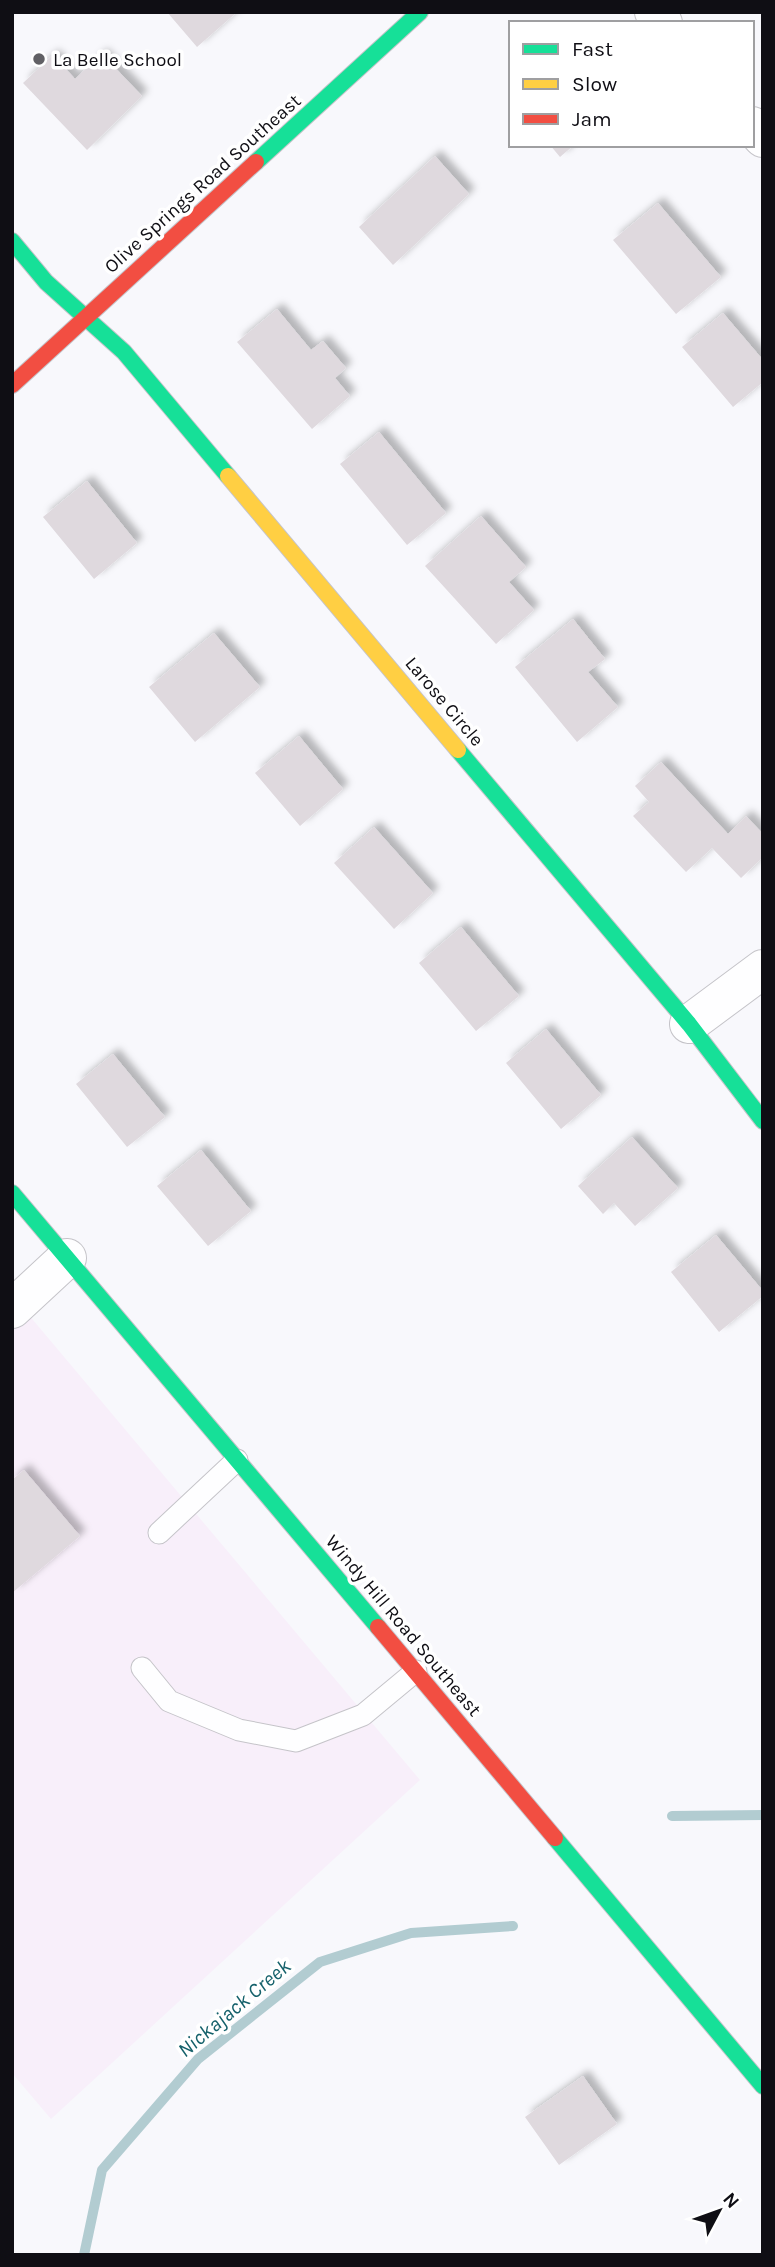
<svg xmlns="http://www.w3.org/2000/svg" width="775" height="2267" viewBox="0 0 775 2267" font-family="Karla,sans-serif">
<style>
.commercial{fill:#f8effa}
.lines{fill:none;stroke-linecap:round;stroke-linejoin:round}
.stream{stroke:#b2ccd1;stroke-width:10}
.building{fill:#dfd9de;filter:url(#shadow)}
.lane-casing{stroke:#c5c4c9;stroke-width:23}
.street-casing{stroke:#c5c4c9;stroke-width:40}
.fast-casing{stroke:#c5c4c9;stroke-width:18}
.slow-casing{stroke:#c5c4c9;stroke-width:18}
.jam-casing{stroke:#c5c4c9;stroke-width:18}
.lane{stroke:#fefeff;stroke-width:21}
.street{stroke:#fefeff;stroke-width:38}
.fast{stroke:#16e098;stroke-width:16}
.slow{stroke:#ffcf43;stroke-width:16}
.jam{stroke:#f24e42;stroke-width:16}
.poi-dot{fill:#616065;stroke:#fff;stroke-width:2.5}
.labels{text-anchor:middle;stroke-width:7;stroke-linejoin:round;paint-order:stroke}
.poi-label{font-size:19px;fill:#0f0e14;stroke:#fff;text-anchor:start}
.street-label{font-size:19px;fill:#0f0e14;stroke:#fff}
.water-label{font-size:21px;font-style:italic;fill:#15616b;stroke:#fff}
</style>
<defs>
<filter id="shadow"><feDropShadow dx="6" dy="-6" stdDeviation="3.5" flood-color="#0004"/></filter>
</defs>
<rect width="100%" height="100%" fill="#f8f8fc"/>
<path class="commercial" d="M12 1295 420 1780 51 2119 12 2073Z"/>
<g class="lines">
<path class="stream" d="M672 1816 763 1815
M84 2255 102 2170 198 2059 320 1962 411 1933 513 1926"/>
</g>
<path class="building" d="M167 12H237L197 47Z
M102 54 142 96 87 150 23 83 53 55 75 79Z
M550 145H574L560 157Z
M435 156 469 194 393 265 359 227Z
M658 203 721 277 676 314 613 240Z
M277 309 311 350 323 341 346 368 335 378 350 396 312 429 237 342Z
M723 313 763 360V382L733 407 682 347Z
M379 432 446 513 407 545 340 464Z
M87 481 137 543 94 579 43 517Z
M481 516 526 567 509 582 534 610 496 644 425 566Z
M573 619 605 659 588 672 618 707 577 742 515 667Z
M214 633 260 687 195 742 149 687Z
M299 736 343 789 300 826 255 773Z
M661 762 728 834 746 816 763 834V857L741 878 712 848 686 872 633 816 649 802 635 786Z
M374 827 433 893 394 929 334 863Z
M461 927 519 996 476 1031 419 963Z
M546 1029 601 1095 561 1129 506 1063Z
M113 1054 165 1117 127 1147 76 1084Z
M632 1137 678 1188 635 1226 614 1203 603 1214 578 1186Z
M201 1150 251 1211 208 1246 157 1186Z
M716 1235 763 1291V1296L719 1332 671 1272Z
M24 1470 80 1536 12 1593V1480Z
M583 2076 617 2124 559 2165 525 2117Z"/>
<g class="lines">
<defs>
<path id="lane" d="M159 1533 237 1460
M142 1668 169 1701 239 1730 296 1741 363 1715 416 1671"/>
<path id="street" d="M654 12 663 23
M752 126 763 138
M689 1024 763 969
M12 1309 67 1258"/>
<path id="fast" d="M256 162 420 12
M12 241 46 282 124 352 228 476
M458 750 689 1024 763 1121
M12 1193 378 1627
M555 1838 763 2086"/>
<path id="slow" d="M228 476 458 750"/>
<path id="jam" d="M12 385 256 162
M378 1627 555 1838"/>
</defs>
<use href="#lane" class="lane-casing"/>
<use href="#street" class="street-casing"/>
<use href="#fast" class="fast-casing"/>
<use href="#slow" class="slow-casing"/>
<use href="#jam" class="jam-casing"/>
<use href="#lane" class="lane"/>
<use href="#street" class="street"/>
<use href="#fast" class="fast"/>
<use href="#slow" class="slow"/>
<use href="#jam" class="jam"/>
</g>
<circle class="poi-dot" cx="39" cy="59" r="7"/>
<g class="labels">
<g class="poi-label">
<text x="53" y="66">La Belle School</text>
</g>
<g class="street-label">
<text transform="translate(202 183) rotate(-42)" y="7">Olive Springs Road Southeast</text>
<text transform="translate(445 701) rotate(50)" y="7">Larose Circle</text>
<text transform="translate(404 1625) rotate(50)" y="7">Windy Hill Road Southeast</text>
</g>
<g class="water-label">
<text transform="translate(234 2008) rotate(-40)" y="7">Nickajack Creek</text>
</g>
</g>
<rect width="775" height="2267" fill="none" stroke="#0f0e14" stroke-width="28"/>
<rect x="509" y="21" width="245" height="126" fill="#ffffff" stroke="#9f9fa1" stroke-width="2"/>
<rect x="523" y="44" width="35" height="10" fill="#16e098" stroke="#9f9fa1" stroke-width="2"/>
<text x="572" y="56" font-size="21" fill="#0f0e14">Fast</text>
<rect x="523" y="79" width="35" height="10" fill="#ffcf43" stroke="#9f9fa1" stroke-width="2"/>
<text x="572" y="91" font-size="21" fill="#0f0e14">Slow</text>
<rect x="523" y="114" width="35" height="10" fill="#f24e42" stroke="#9f9fa1" stroke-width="2"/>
<text x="572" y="126" font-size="21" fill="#0f0e14">Jam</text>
<g transform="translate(719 2211) rotate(49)" stroke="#ffffff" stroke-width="5" paint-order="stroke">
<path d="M0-5L12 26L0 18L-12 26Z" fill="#0f0e14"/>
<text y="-10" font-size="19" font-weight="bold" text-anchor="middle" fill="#0f0e14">N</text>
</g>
</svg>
